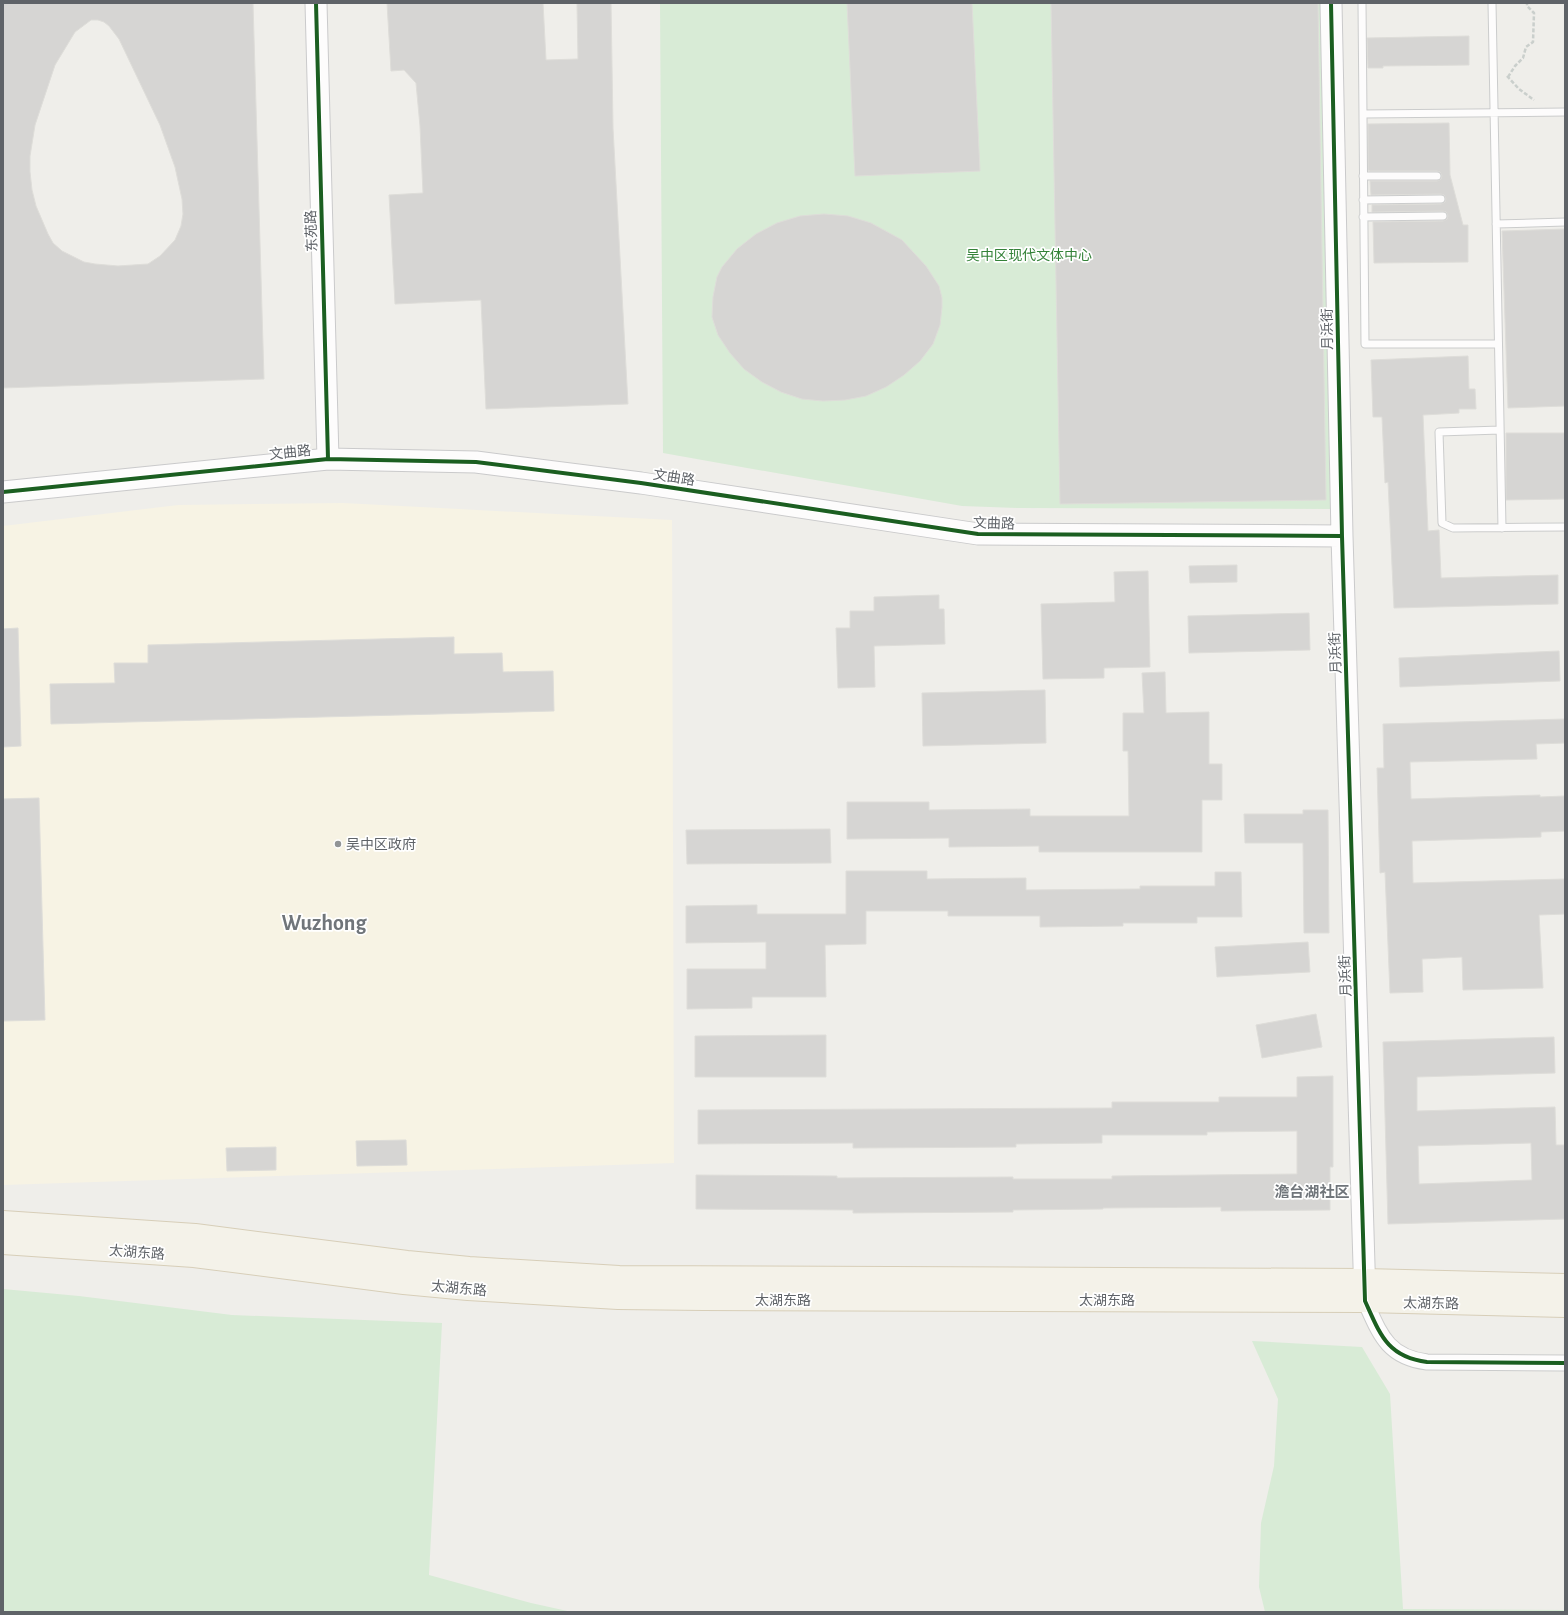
<svg xmlns="http://www.w3.org/2000/svg" width="1568" height="1615" viewBox="0 0 1568 1615" font-family="'Alegreya Sans','Noto Sans SC',sans-serif">
<style>
.commercial{fill:#f7f3e4}
.green{fill:#d8ebd6}
.building{fill:#d6d5d3;stroke:#deddd9;fill-rule:evenodd}
.lines{fill:none;stroke-linecap:round;stroke-linejoin:round}
.lane-casing{stroke:#cbcccc;stroke-width:9}
.street-casing{stroke:#cbcccc;stroke-width:17}
.secondary-casing{stroke:#cacacb;stroke-width:23}
.primary-casing{stroke:#d7ceb8;stroke-width:24}
.path{stroke:#cacfcc;stroke-width:2.5;stroke-dasharray:4 2;stroke-linecap:butt}
.lane{stroke:#fdfcfc;stroke-width:7}
.street{stroke:#fdfcfc;stroke-width:15}
.secondary{stroke:#fdfcfc;stroke-width:21}
.primary{stroke:#f4f2e9;stroke-width:22}
.cycleway-casing{stroke:#fff;stroke-width:6}
.cycleway{stroke:#1b5e20;stroke-width:4}
.poi-dot{fill:#919496;stroke:#fff;stroke-width:1.5}
.labels{text-anchor:middle;stroke-width:3.5;stroke-linejoin:round;paint-order:stroke}
.street-label{font-size:14px;fill:#5f6368;stroke:#fff}
.park-label{font-size:14px;fill:#348238;stroke:#fff}
.poi-label{font-size:14px;fill:#5f6368;stroke:#fff;text-anchor:start}
.neighbourhood-label{font-size:15px;font-weight:bold;fill:#70757a;stroke:#fff}
.town-label{font-size:22px;font-weight:bold;fill:#70757a;stroke:#fff}
</style>
<rect width="100%" height="100%" fill="#efeeea"/>
<path class="commercial" d="M343 503 672 520 674 1163 3 1185V526L178 505Z"/>
<path class="green" d="M660 3H1322L1331 509 1017 508 962 506 663 453Z
M3 1289 79 1296 232 1315 442 1323 429 1575 531 1603 572 1612H3Z
M1252 1341 1362 1347 1390 1394 1403 1609 1565 1610V1612H1265L1259 1587 1261 1523 1274 1466 1278 1399Z"/>
<path class="building" d="M3 3H253L264 379 3 388ZM91 20H98L104 22 109 26 119 39 160 125 175 167 182 199 183 214 181 226 175 240 160 256 148 264 118 266 95 264 84 262 62 251 53 243 48 234 36 206 32 190 30 172V156L35 125 55 65 75 32Z
M387 3H543L546 60 578 59 577 3H611L613 128 628 404 486 409 481 300 395 304 389 195 423 193 420 126 416 83 404 70 391 71Z
M847 3H972L980 171 855 176Z
M1051 3H1318L1326 500 1060 504Z
M1469 36V65L1383 66V68H1368L1367 38Z
M1449 123 1450 175 1463 225H1468V262L1374 263 1373 222 1443 221 1447 219 1448 216 1446 212 1443 211 1372 212V205L1441 204 1445 202 1446 199 1444 195 1441 194 1371 195 1370 181H1437L1441 179 1442 176 1440 172 1437 171H1370L1368 170V124Z
M824 214 848 216 871 223 902 240 926 266 939 286 942 298V307L940 325 933 344 920 361 904 375 886 387 866 396 845 400 823 401 802 399 781 392 762 382 744 369 730 353 718 335 712 317 713 297 717 277 722 267 737 249 756 234 777 223 800 216Z
M1565 229V406L1508 408 1502 231Z
M1468 356 1469 389H1475L1476 409H1459V413L1423 415 1428 531 1439 530 1441 578 1558 575V604L1394 608 1388 482 1385 483 1382 417H1373L1371 360Z
M1506 433H1565V499L1506 500Z
M1237 565V582L1190 583 1189 566Z
M1148 571 1150 667 1104 668V678L1043 679 1041 604 1115 602 1114 572Z
M939 595V609H944L945 644 874 646 875 687 838 688 836 628H850V611H874V597Z
M1309 613 1310 650 1189 653 1188 616Z
M18 628 21 746 3 747V629Z
M454 637V654L502 653 503 672 553 671 554 711 51 724 50 684 115 683 114 663H148V645Z
M1559 651 1560 681 1400 687 1399 658Z
M1165 672 1166 713 1209 712V764H1222V800H1202V852H1039V846L949 847V838L847 839V802H929V810L1030 809V816H1129L1128 751H1123V713H1144L1142 673Z
M1045 690 1046 743 923 746 922 693Z
M1565 719V743L1536 744 1537 759 1410 762 1411 799 1540 795V797L1565 796V831L1541 832V837L1412 841 1413 883 1565 879V914L1539 915 1543 988 1463 990 1462 957 1422 959 1423 992 1390 993 1385 872 1380 873 1377 768H1384L1383 724Z
M39 798 45 1020 3 1021V799Z
M1303 810H1328L1329 933H1304L1303 843H1245L1244 814H1303Z
M830 829 831 863 687 864 686 830Z
M846 871H927V879L1026 878V890L1140 889V886H1215V872H1241L1242 917H1197V923H1123V926L1040 927V916H948V911H866V944L825 945 826 997H752V1008L687 1009V969H766V942L686 943V906L757 905V914H846Z
M1308 942 1310 972 1217 977 1215 947Z
M1316 1014 1322 1047 1262 1058 1256 1025Z
M826 1035V1077H695V1036Z
M1554 1037 1555 1073 1417 1077V1111L1555 1107 1556 1145H1565V1219L1388 1224 1383 1042ZM1531 1143 1532 1180 1419 1184 1418 1146Z
M1333 1076V1167H1330V1210L1221 1211V1207L1103 1208V1209L1013 1210V1212L853 1213V1210L696 1209V1175L837 1176V1178L1013 1177V1179H1112V1176L1297 1174V1131L1207 1132V1135H1102V1143L1016 1144V1147L853 1148V1143L698 1144V1110L1112 1108V1102H1219V1097H1297V1077Z
M406 1140 407 1165 357 1166 356 1141Z
M276 1147V1170L227 1171 226 1148Z"/>
<g class="lines">
<defs>
<path id="lane" d="M1362 3 1365 344H1498
M1492 3 1502 528
M1363 114 1565 112
M1363 176H1437
M1363 200 1441 199
M1363 217 1443 216
M1496 224 1565 222
M1500 430 1439 432 1442 523 1453 528 1565 527"/>
<path id="street" d="M1365 1301C1380 1334 1387 1357 1427 1362L1565 1363"/>
<path id="secondary" d="M316 3 328 459
M1331 3 1342 536 1365 1298
M3 492 328 459 476 462 641 483 978 534 1342 536"/>
<path id="primary" d="M3 1222 195 1235 407 1262 469 1268 619 1277 1365 1280 1565 1285
M3 1243 194 1256 404 1283 468 1289 618 1298 703 1299 1365 1301 1565 1306"/>
</defs>
<use href="#lane" class="lane-casing"/>
<use href="#street" class="street-casing"/>
<use href="#secondary" class="secondary-casing"/>
<use href="#primary" class="primary-casing"/>
<path class="path" d="M1507 76 1519 89 1534 100
M1508 77 1515 66 1523 58 1526 47 1533 42 1534 13 1527 6V3"/>
<use href="#lane" class="lane"/>
<use href="#street" class="street"/>
<use href="#secondary" class="secondary"/>
<use href="#primary" class="primary"/>
<defs>
<path id="cycleway" d="M316 3 328 459
M1331 3 1342 536 1365 1301C1380 1334 1387 1357 1427 1362L1565 1363
M3 492 328 459 476 462 641 483 978 534 1342 536"/>
</defs>
<use href="#cycleway" class="cycleway-casing"/>
<use href="#cycleway" class="cycleway"/>
</g>
<circle class="poi-dot" cx="338" cy="844" r="4"/>
<g class="labels">
<g class="street-label">
<text transform="translate(311 231) rotate(-92)" y="5">东苑路</text>
<text transform="translate(1327 329) rotate(-91)" y="5">月浜街</text>
<text transform="translate(290 452) rotate(-6)" y="5">文曲路</text>
<text transform="translate(674 477) rotate(9)" y="5">文曲路</text>
<text transform="translate(994 523) rotate(2)" y="5">文曲路</text>
<text transform="translate(1335 653) rotate(-92)" y="5">月浜街</text>
<text transform="translate(1345 976) rotate(-92)" y="5">月浜街</text>
<text transform="translate(137 1252) rotate(4)" y="5">太湖东路</text>
<text transform="translate(459 1288) rotate(5)" y="5">太湖东路</text>
<text x="783" y="1305">太湖东路</text>
<text x="1107" y="1305">太湖东路</text>
<text transform="translate(1431 1303) rotate(1)" y="5">太湖东路</text>
</g>
<g class="park-label">
<text x="1029" y="260">吴中区现代文体中心</text>
</g>
<g class="poi-label">
<text x="346" y="849">吴中区政府</text>
</g>
<g class="neighbourhood-label">
<text x="1312" y="1197">澹台湖社区</text>
</g>
<g class="town-label">
<text x="324" y="930">Wuzhong</text>
</g>
</g>
<rect width="1568" height="1615" fill="none" stroke="#5f6368" stroke-width="8"/>
</svg>
